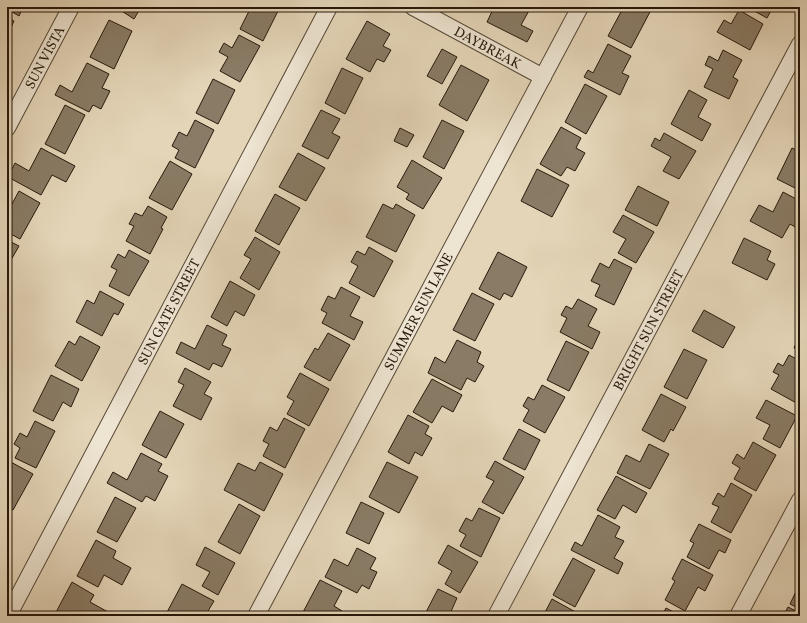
<svg xmlns="http://www.w3.org/2000/svg" width="807" height="623" viewBox="0 0 807 623" font-family="Vollkorn,serif">
<style>
.building{fill:#897b65;stroke:#27190b}
.lines{fill:none;stroke-linecap:round;stroke-linejoin:round}
.minor-casing{stroke:#564836;stroke-width:18}
.minor{stroke:#ede4d1;stroke-width:16}
.labels{text-anchor:middle;stroke-width:3;stroke-linejoin:round;paint-order:stroke}
.street-label{font-size:14px;fill:#27190b;stroke:#ede4d1}
</style>
<rect width="100%" height="100%" fill="#e4d5b8"/>
<filter id="stains"><feTurbulence type="fractalNoise" baseFrequency=".005" numOctaves="4"/><feColorMatrix values="0 0 0 0 .2 0 0 0 0 .09 0 0 0 0 .02 0 0 0 .5 -.17"/></filter>
<radialGradient id="worn" r=".72"><stop offset=".6" stop-color="#630" stop-opacity="0"/><stop offset="1" stop-color="#630" stop-opacity=".3"/></radialGradient>
<path class="building" d="M7 7H23L19 16 7 9Z
M117 7H141L134 19 117 8Z
M251 7H280L263 41 240 29Z
M494 7H531L521 25 533 31 527 42 487 22Z
M627 7H645L651 10 631 48 608 36 622 10 625 11Z
M747 7H773L767 18Z
M739 10 763 24 750 50 717 32 724 20 731 24Z
M7 17 14 21 7 36Z
M109 20 132 31 114 69 90 57Z
M367 21 390 34 383 46 391 50 384 62 377 59 370 72 346 59Z
M239 35 260 46 240 82 220 71 228 57 219 52 224 43 232 48Z
M608 44 631 56 622 73 629 76 620 95 584 77 588 70 593 73Z
M442 49 457 57 442 84 427 76Z
M723 50 742 60 733 77 738 80 729 99 704 87 713 69 705 65 709 56 718 61Z
M87 63 109 74 102 88 110 91 101 109 93 105 89 112 55 95 60 85 72 92Z
M461 65 489 80 467 121 439 105Z
M342 68 363 78 345 114 325 103Z
M213 79 235 90 218 124 196 113Z
M585 84 607 96 586 134 565 122Z
M689 90 707 100 698 117 711 124 702 141 671 124Z
M65 105 85 115 65 154 45 144Z
M321 110 340 119 332 133 340 137 328 159 302 146Z
M195 120 214 130 195 168 175 158 179 150 172 146 179 132 187 136Z
M442 120 464 131 444 169 423 157Z
M561 127 581 138 576 148 585 153 575 171 567 167 561 176 540 164Z
M400 128 414 135 407 147 394 141Z
M664 133 696 151 679 179 663 171 671 157 651 146 655 138 660 141Z
M41 148 75 166 66 182 52 175 41 195 8 177 15 163 29 171Z
M792 148 800 152 799 190 777 179Z
M298 153 325 168 306 201 279 187Z
M412 160 442 178 423 209 406 199 409 194 397 187Z
M170 161 192 174 172 210 149 198Z
M537 169 569 185 552 217 521 201Z
M638 186 669 202 657 226 625 210Z
M19 191 40 203 20 239 7 232V213Z
M783 192 800 201 795 214 800 217V223L797 228 790 224 782 238 750 221 759 205 773 212Z
M275 194 300 208 279 245 255 231Z
M383 204 393 209 396 204 415 215 396 252 366 237Z
M148 206 167 217 161 228 163 229 150 254 126 241 134 226 129 224 135 213 142 216Z
M623 215 654 232 636 263 618 253 626 239 613 232Z
M255 237 280 252 259 290 240 278 251 259 244 255Z
M744 238 771 251 767 260 775 264 767 280 732 263Z
M7 240 19 246 7 267Z
M369 247 393 261 374 297 349 283 358 266 351 262 357 251 365 255Z
M129 250 149 261 129 296 109 286 117 270 111 267 118 254 125 258Z
M498 252 527 267 512 297 504 293 500 300 479 289Z
M614 259 632 268 614 305 595 296 600 285 591 281 600 263 609 268Z
M230 281 255 295 244 316 235 311 227 326 211 317Z
M341 287 360 297 350 316 363 322 354 340 322 323 327 313 321 310 328 296 335 299Z
M100 291 124 304 118 315 114 313 102 336 76 322 87 300 94 304Z
M472 293 494 304 475 341 453 330Z
M578 299 597 309 588 326 600 332 592 349 560 332 567 318 561 315 566 306 572 309Z
M704 310 735 327 723 348 692 331Z
M207 325 227 335 222 345 231 349 222 367 213 363 209 370 176 353 181 342 195 349Z
M328 333 350 345 330 381 304 367 315 348 318 350Z
M800 334V351L794 348Z
M80 336 100 347 82 381 55 366 69 341 75 345Z
M457 340 481 352 477 362 484 366 475 382 467 378 461 390 428 373 435 357 445 363Z
M566 341 589 352 569 391 547 380Z
M684 349 707 360 687 399 664 387Z
M789 355 800 361V405L771 389 779 375 773 372 778 363 783 366Z
M185 368 211 382 204 394 212 398 201 420 173 406 184 385 178 382Z
M300 373 329 389 309 426 287 414 294 401 287 397Z
M51 375 79 389 71 407 63 402 53 421 33 411Z
M432 379 462 395 453 412 442 406 432 423 413 412Z
M542 385 565 397 545 433 523 421 529 410 523 406 528 397 534 400Z
M661 394 686 407 673 431 671 429 664 442 642 430Z
M766 400 797 416 780 448 763 439 770 425 756 418Z
M160 411 184 424 166 458 142 445Z
M408 415 429 426 425 434 432 438 422 456 415 452 409 464 388 452Z
M284 418 305 429 285 468 263 456 269 444 263 441 270 427 277 431Z
M35 421 55 431 36 468 15 458 20 448 14 444 20 433 27 437Z
M519 429 540 440 525 470 503 459Z
M753 442 776 455 756 491 734 479 740 468 732 463 737 454 744 459Z
M649 444 669 454 650 489 617 473 626 455 640 462Z
M141 453 162 464 158 471 168 476 155 501 146 496 142 502 107 483 113 472 127 480Z
M7 460 33 474 13 510 7 507Z
M495 461 524 477 503 514 482 502 494 481 486 477Z
M260 462 283 474 264 511 224 490 238 463 255 471Z
M387 462 418 477 399 513 369 497Z
M616 476 647 493 636 513 623 505 615 519 597 510Z
M731 483 752 495 731 533 711 522 719 507 712 504 718 493 724 497Z
M115 497 136 508 117 542 97 532Z
M361 502 384 513 369 544 346 533Z
M239 504 260 516 240 554 218 542Z
M479 508 500 518 481 557 460 546 466 535 459 531 466 518 472 521Z
M598 515 620 527 615 537 624 541 614 558 623 563 618 574 571 550 575 542 582 546Z
M699 524 731 540 725 553 719 550 709 569 687 557 694 543 690 541Z
M96 540 116 551 113 558 131 568 122 585 104 575 98 587 77 576Z
M448 545 478 562 460 593 445 584 452 571 438 563Z
M205 547 235 563 218 595 202 586 210 572 196 565Z
M357 548 376 558 370 569 377 572 369 589 362 585 357 593 325 577 334 559 348 566Z
M573 558 595 570 575 607 553 595Z
M682 559 713 575 705 591 698 587 685 611 665 600 675 581 672 579Z
M320 580 342 591 334 606 342 611 339 616H301Z
M72 582 94 595 90 602 108 612 106 616H54Z
M800 583V609L790 604Z
M182 584 214 601 205 616H165Z
M438 589 457 598 449 616H424Z
M552 599 581 615V616H543Z
M788 607 800 613V616H783Z
M666 608 681 616H662Z"/>
<g class="lines">
<defs>
<g id="minor">
<path id="s1" d="M413 7 543 77"/>
<path id="s2" d="M7 128 71 7"/>
<path id="s3" d="M8 616 329 7"/>
<path id="s4" d="M256 616 580 7"/>
<path id="s5" d="M496 616 800 44"/>
<path d="M738 616 800 500"/>
</g>
</defs>
<use href="#minor" class="minor-casing"/>
<use href="#minor" class="minor"/>
</g>
<g class="labels">
<g class="street-label">
<text dy="5" stroke="none"><textPath href="#s1" startOffset="85">DAYBREAK</textPath></text>
<text dy="5" stroke="none"><textPath href="#s2" startOffset="80">SUN VISTA</textPath></text>
<text dy="5" stroke="none"><textPath href="#s3" startOffset="344">SUN GATE STREET</textPath></text>
<text dy="5" stroke="none"><textPath href="#s4" startOffset="345">SUMMER SUN LANE</textPath></text>
<text dy="5" stroke="none"><textPath href="#s5" startOffset="324">BRIGHT SUN STREET</textPath></text>
</g>
</g>
<rect width="807" height="623" fill="none" stroke="#e4d5b8" stroke-width="24"/>
<rect x="8" y="8" width="791" height="607" fill="none" stroke="#27190b" stroke-width="2"/>
<rect x="12" y="12" width="783" height="599" fill="none" stroke="#27190b"/>
<rect width="100%" height="100%" filter="url(#stains)"/>
<rect width="100%" height="100%" fill="url(#worn)"/>
</svg>
